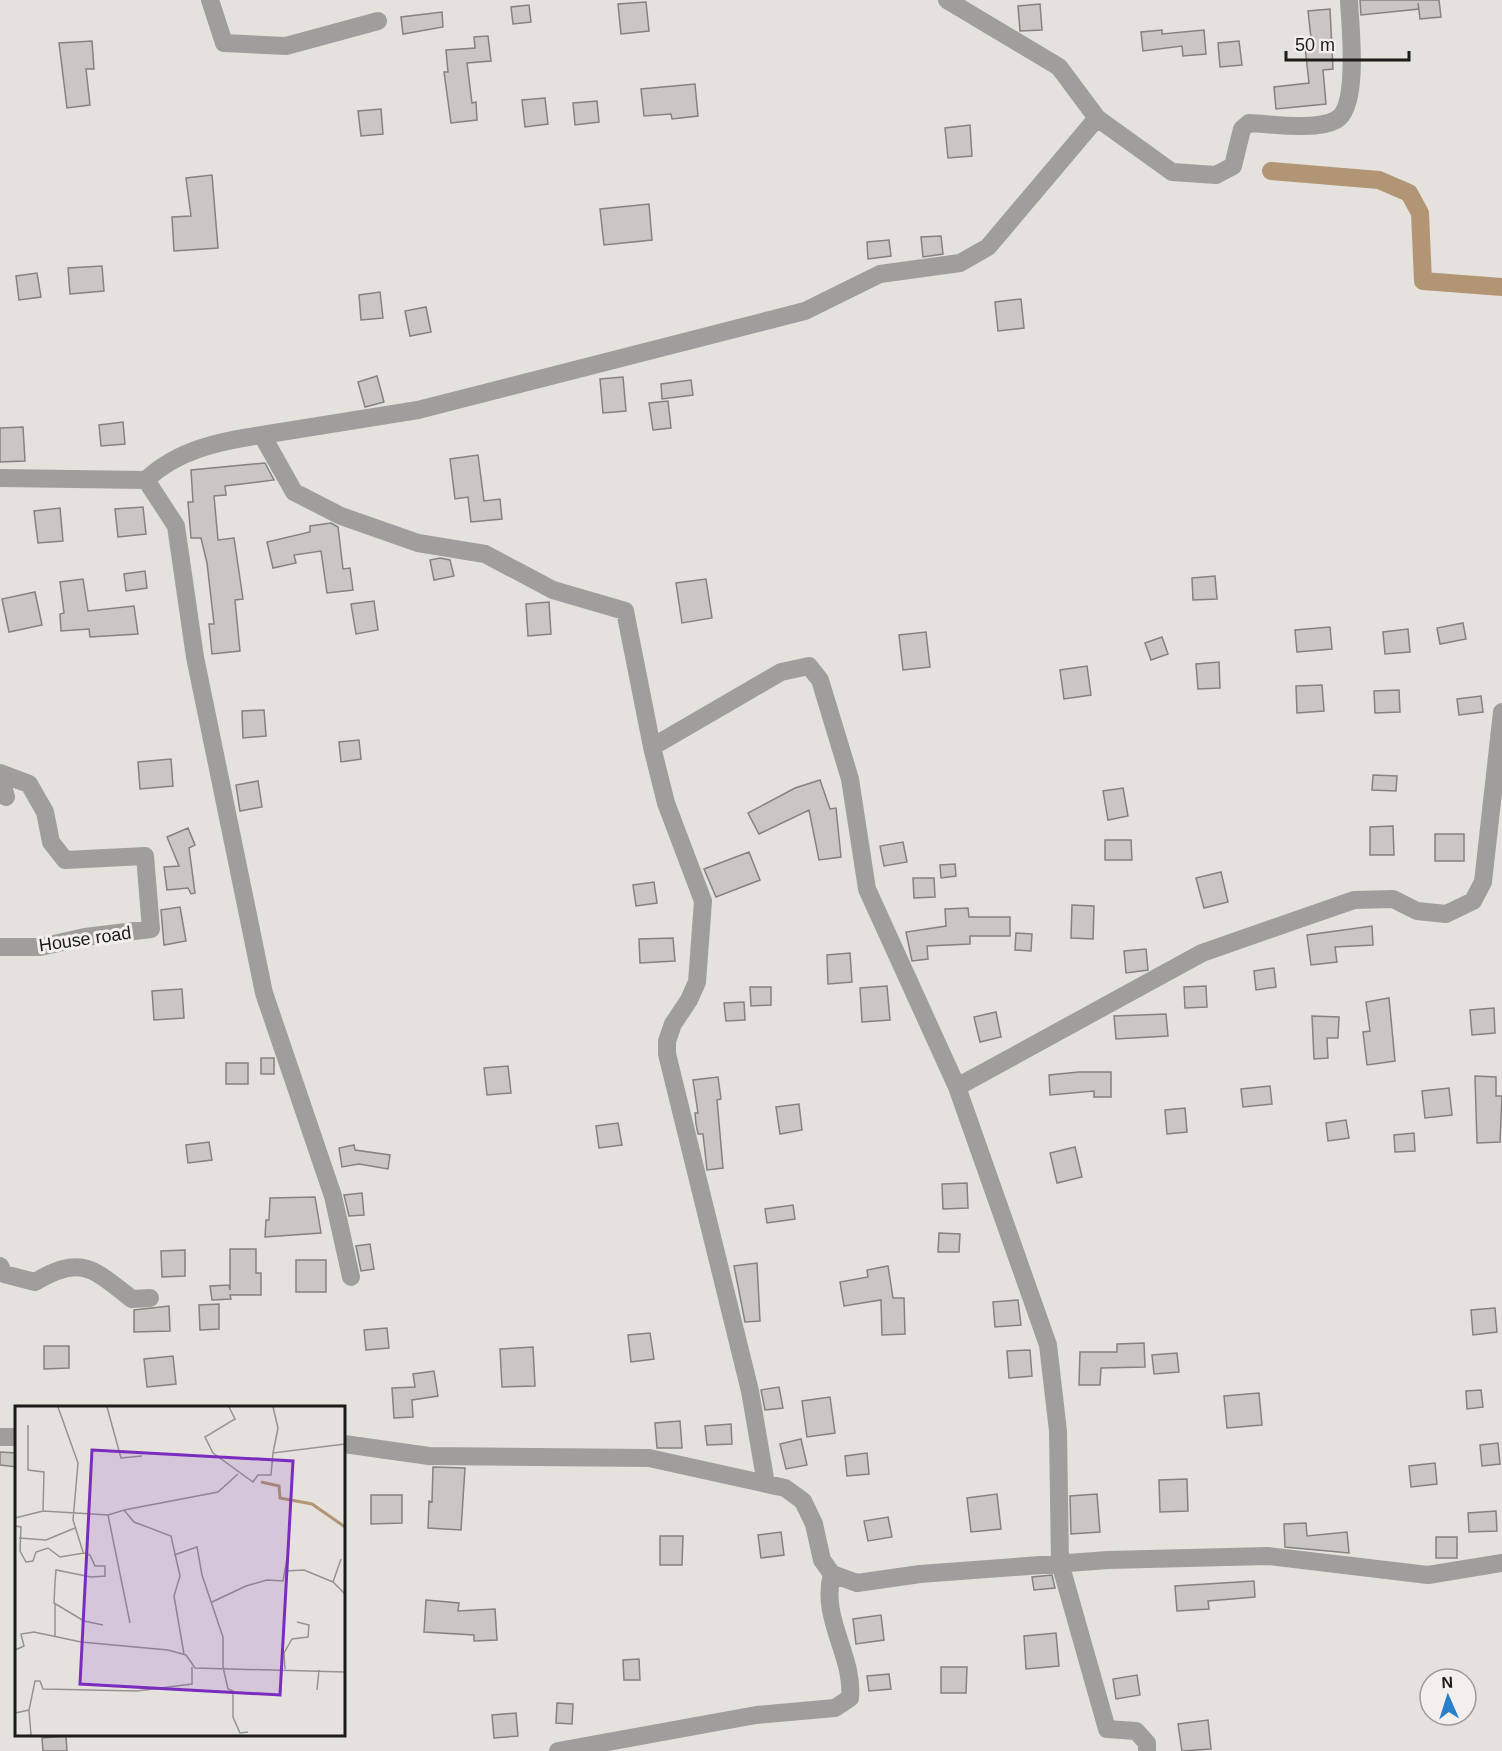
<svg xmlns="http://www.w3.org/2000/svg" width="1502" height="1751" viewBox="0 0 1502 1751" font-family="Helvetica,sans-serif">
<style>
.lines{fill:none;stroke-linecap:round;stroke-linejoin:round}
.canal{stroke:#b29574;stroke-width:18}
.building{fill:#cac7c3;stroke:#85827f;stroke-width:1.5}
.minor{stroke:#9f9e9d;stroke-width:18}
.labels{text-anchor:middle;stroke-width:6;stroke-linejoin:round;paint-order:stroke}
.street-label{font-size:18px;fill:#1d1b1a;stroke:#f3efec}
.inset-river{fill:none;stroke:#b29574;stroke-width:3}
.inset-road{fill:none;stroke:#959290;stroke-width:1.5}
.view{fill:#7b2cbf;fill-opacity:0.15;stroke:#7b2cbf;stroke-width:3}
.inset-edge{fill:none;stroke:#1d1b1a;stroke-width:3}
</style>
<rect width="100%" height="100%" fill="#e5e2de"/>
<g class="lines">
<path class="canal" d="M1271 171 1379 180 1409 193 1420 213 1423 281 1502 287"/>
</g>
<path class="building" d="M1360 0H1439L1441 17 1420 19 1418 3 1419 9 1361 15Z
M646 2 649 31 621 34 618 4Z
M1040 4 1042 30 1020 31 1018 6Z
M529 5 531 22 513 24 511 7Z
M1330 9 1333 69 1323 70 1326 104 1276 109 1274 87 1309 83 1305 47H1312L1308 11Z
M442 12 443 27 403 34 401 17Z
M1162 30V34L1204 30 1206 54 1183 56 1182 46 1143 51 1141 32Z
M488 36 491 61 467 63 472 103 476 102 477 120 451 123 444 72H448L446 50 475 48 474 37Z
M92 41 94 69H86L90 105 67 108 59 43Z
M1239 41 1242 65 1220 67 1218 43Z
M695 84 698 116 672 119 671 114 644 116 641 89Z
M545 98 548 124 525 127 522 100Z
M597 101 599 122 575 125 573 103Z
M381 109 383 134 361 136 358 111Z
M970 125 972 156 948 158 945 128Z
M212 175 218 248 174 251 172 217 191 216 186 178Z
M649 204 652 240 604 245 600 209Z
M941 236 943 254 923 257 921 237Z
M889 240 891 256 868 259 867 242Z
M102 266 104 291 70 294 68 268Z
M37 273 41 297 19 300 16 276Z
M380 292 383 318 361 320 359 295Z
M1021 299 1024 328 998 331 995 302Z
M426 307 431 332 410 336 405 311Z
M377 376 384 402 365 407 358 382Z
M623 377 626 411 603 413 600 379Z
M691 380 693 395 662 399 661 384Z
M668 401 671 428 653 430 649 403Z
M123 422 125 444 101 446 99 425Z
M23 427 25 461 0 462V428Z
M478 455 484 501 500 499 502 519 471 522 468 497 455 499 450 459Z
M265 463 274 480 225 486 226 495 214 496 218 540 234 538 243 599 235 600 240 651 212 654 209 624H214L207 563 201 538H191L188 502H193L191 470Z
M143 507 146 534 118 537 115 509Z
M60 508 63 541 38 543 34 511Z
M331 523 338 527 343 569 350 568 353 590 327 593 321 551 294 555 296 563 273 568 267 542 310 532V526Z
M440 558 450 560 454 576 434 580 430 560Z
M145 571 147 588 126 591 124 574Z
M1215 576 1217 599 1193 600 1192 578Z
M83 579 88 611 134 606 138 634 90 637 89 629 61 631 60 614 64 613 60 582Z
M706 579 712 618 682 623 676 583Z
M35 592 42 625 9 632 2 599Z
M374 601 378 630 356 634 351 604Z
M549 602 551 634 528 636 526 604Z
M1463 623 1466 639 1440 644 1437 628Z
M1330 627 1332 649 1297 652 1295 630Z
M1408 629 1410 652 1385 654 1383 632Z
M926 632 930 667 903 670 899 635Z
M1162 637 1168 654 1151 660 1145 643Z
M1219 662 1220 688 1198 689 1196 664Z
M1087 666 1091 695 1064 699 1060 670Z
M1322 685 1324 711 1297 713 1296 686Z
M1399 690 1400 712 1375 713 1374 691Z
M1481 696 1483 712 1459 715 1457 699Z
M264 710 266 736 243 738 242 711Z
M359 740 361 759 341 762 339 742Z
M171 759 173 786 140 789 138 762Z
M1373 775 1397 776 1396 791 1372 790Z
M820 780 830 809 836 808 841 857 819 860 809 810 759 834 748 813 795 788Z
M258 781 262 807 240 811 236 785Z
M1123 788 1128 816 1108 820 1103 791Z
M1393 826 1394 855H1370V827Z
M188 828 195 845 189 848 195 893 191 894 188 888 167 890 164 867 179 866 167 837Z
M1435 834H1464V861H1435Z
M1105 840H1131L1132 860H1105Z
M903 842 907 862 884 866 880 846Z
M749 852 760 880 716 897 704 869Z
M955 864 956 876 941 878 940 865Z
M1221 872 1228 902 1204 908 1196 878Z
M913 878H934L935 897 914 898Z
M654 882 657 903 636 906 633 885Z
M1072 905 1094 906 1093 939 1071 938Z
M180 907 186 941 164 945 161 910Z
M968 908 969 917H1010V936H970V944L927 946 928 959 912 961 906 932 946 926 945 909Z
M1372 926 1373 945 1335 947 1337 962 1311 965 1307 935Z
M1016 933 1032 934 1031 951 1015 950Z
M673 938 675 961 640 963 639 939Z
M1146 949 1148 970 1126 973 1124 951Z
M850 953 852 982 828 984 827 955Z
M1274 968 1276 987 1256 990 1254 971Z
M887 986 890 1020 862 1022 860 988Z
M1206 986 1207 1007 1185 1008 1184 987Z
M750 987H771V1005L751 1006Z
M182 989 184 1018 154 1020 152 991Z
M1389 998 1395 1061 1367 1065 1363 1032 1370 1031 1366 1002Z
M744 1002 745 1020 726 1021 724 1003Z
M1494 1008 1495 1033 1472 1035 1470 1010Z
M996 1012 1001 1037 980 1042 974 1017Z
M1166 1014 1168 1036 1116 1039 1114 1016Z
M1312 1016 1339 1017 1338 1038H1327L1328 1058 1314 1059Z
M261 1058H274V1074H261Z
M226 1063H248V1084H226Z
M508 1066 511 1093 487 1095 484 1068Z
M1079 1072H1111V1097H1094V1091L1050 1095 1049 1075Z
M1475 1076 1496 1077V1096H1502L1500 1142 1477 1143Z
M718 1077 721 1099 717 1100 723 1168 707 1170 703 1134H698L696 1124 695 1113H698L693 1080Z
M1270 1086 1272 1104 1243 1107 1241 1089Z
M1449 1088 1452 1115 1425 1118 1422 1091Z
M799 1104 802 1130 780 1134 776 1107Z
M1185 1108 1187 1132 1167 1134 1165 1110Z
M1346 1120 1349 1138 1328 1141 1326 1123Z
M618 1123 622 1145 599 1148 596 1126Z
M1414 1133 1415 1151 1395 1152 1394 1135Z
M209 1142 212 1160 188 1163 186 1145Z
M354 1145 355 1150 390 1155 388 1169 359 1164 342 1167 339 1148Z
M1075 1147 1082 1177 1057 1183 1050 1153Z
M967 1183 968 1208 943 1209 942 1184Z
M362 1193 364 1215 349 1216 344 1195Z
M315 1197 321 1233 265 1237 266 1220H269L270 1198Z
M793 1205 795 1219 767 1223 765 1209Z
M939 1233 960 1234 959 1252H938Z
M370 1244 374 1269 361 1271 356 1246Z
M230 1249H256V1273H261V1295H230L231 1299 212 1300 210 1286 229 1285 230 1290Z
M185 1250V1276L162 1277 161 1251Z
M296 1260H326V1292H296Z
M757 1263 760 1321 745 1322 734 1266Z
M888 1266 893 1298H904L905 1334 882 1335 881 1300 844 1306 840 1282 868 1277 867 1270Z
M1018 1300 1021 1325 995 1327 993 1302Z
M219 1304V1329L200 1330 199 1305Z
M169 1306 170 1331 134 1332V1310Z
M1495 1308 1497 1332 1473 1335 1471 1310Z
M387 1328 389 1348 366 1350 364 1330Z
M650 1333 654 1359 631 1362 628 1335Z
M1144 1343 1145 1367 1101 1368 1100 1385H1079L1080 1352H1117V1344Z
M44 1346H69V1368L44 1369Z
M533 1347 535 1386 502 1387 500 1349Z
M1030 1350 1032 1376 1009 1378 1007 1351Z
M1177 1353 1179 1372 1154 1374 1152 1355Z
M173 1356 176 1384 147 1387 144 1359Z
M434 1371 438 1396 412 1400 413 1417 394 1418 392 1388 415 1387 413 1374Z
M779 1387 783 1408 765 1410 761 1390Z
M1481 1390 1483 1407 1467 1409 1466 1391Z
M1259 1393 1262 1425 1227 1428 1224 1396Z
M830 1397 835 1433 807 1437 802 1401Z
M680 1421 682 1448H657L655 1423Z
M731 1424 732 1444 707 1445 705 1426Z
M801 1439 807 1465 786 1469 780 1444Z
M1498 1443 1500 1464 1482 1466 1480 1445Z
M0 1452 16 1453V1467L0 1465Z
M867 1453 869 1474 847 1476 845 1456Z
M1435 1463 1437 1484 1411 1487 1409 1466Z
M433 1467 465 1468 461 1530 428 1528 429 1501 432 1502Z
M1187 1479 1188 1511 1160 1512 1159 1480Z
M997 1494 1001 1529 971 1532 967 1498Z
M1097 1494 1100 1532 1071 1534 1070 1496Z
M371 1495H402V1523L371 1524Z
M1496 1511 1497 1531 1469 1532 1468 1513Z
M888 1517 892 1537 868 1541 864 1521Z
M1306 1523 1307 1536 1347 1532 1349 1553 1285 1547 1284 1524Z
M781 1532 784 1555 761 1558 758 1535Z
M660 1536H683L682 1565H660Z
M1436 1537H1457V1558H1436Z
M1052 1575 1055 1588 1034 1590 1032 1577Z
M1254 1581 1255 1597 1208 1601 1209 1609 1177 1611 1175 1586Z
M426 1600 459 1603 458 1611 495 1609 497 1640 474 1641V1635L424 1632Z
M881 1615 884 1640 856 1644 853 1619Z
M1056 1633 1059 1666 1026 1669 1024 1636Z
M639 1659 640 1680H624L623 1660Z
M941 1667H967L966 1693H941Z
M889 1674 891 1689 869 1691 867 1676Z
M1137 1675 1140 1695 1116 1699 1113 1679Z
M557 1703 573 1704 572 1724 556 1723Z
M516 1713 518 1736 494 1738 492 1715Z
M1208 1720 1211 1749 1182 1751 1178 1724Z
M66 1736 67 1751H43L42 1738Z"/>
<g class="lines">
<path class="minor" d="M210 0 224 43 286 46 378 21
M947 0 1059 67 1097 118 1172 172 1216 175 1233 166 1242 129 1249 123C1273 124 1316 131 1336 120 1360 107 1350 25 1349 0
M262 435 418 410 805 311 880 274 960 263 988 247 1097 118
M0 478 146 480 176 526 195 657 264 993 333 1196 351 1277
M146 480C177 450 220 441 262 435L294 492 341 516 418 543 485 554 553 590 625 611 652 747 666 803 703 901 697 982 689 1000 673 1024 667 1041V1054L750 1391 766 1484
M652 747 781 672 809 666 820 680 850 779 867 889 957 1087 1048 1345 1058 1431 1060 1563 1107 1729 1136 1731 1147 1743V1751
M0 773 29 784 45 812 51 842 65 860 145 856 151 929 85 937 40 947H0
M0 776 6 797
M957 1087 1202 953 1354 900 1393 899 1417 911 1446 914 1473 901 1483 882 1502 712
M0 1266 4 1274 35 1282C82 1254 93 1269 132 1299L150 1298
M0 1437H16
M344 1444 429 1456 649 1458 785 1488 803 1501 814 1524 822 1560 832 1574 857 1583 920 1574 1108 1560 1268 1556 1428 1575 1502 1563
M558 1751 756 1715 835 1708 850 1698C854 1655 820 1619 832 1574"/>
</g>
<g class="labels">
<g class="street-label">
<text transform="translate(85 939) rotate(-8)" y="6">House road</text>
</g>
</g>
<g transform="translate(15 1406)">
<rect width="330" height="330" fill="#e5e2de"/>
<path class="inset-river" d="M246 76 264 80 265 92 297 98 330 121"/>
<path class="inset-road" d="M43 1 63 57 58 114 68 146M92 1 106 52 127 50M214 1 220 13 190 31 198 47 238 76 243 69H256L258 47M258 1 263 22 258 47 330 38M13 19V64L29 66 28 104M109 104 203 86 223 68M93 109 109 104 119 116 156 130 165 170 159 190 169 248M0 112 28 105 93 109 115 217M0 120 6 121 5 145 11 156 18 155 21 146 33 142 45 151 69 147 75 149 80 160H90V170L76 171 41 164 40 176 39 197 69 215 88 219M4 132 31 134 60 122M159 149 182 141 187 169 208 231V261L213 283 218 285V311L225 327 233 326M270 165 289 164 318 176 330 188M318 176 326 153M197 196 231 180 252 174 268 175 273 147M40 230V198M0 244 9 240 6 228 19 226 66 236 153 244 171 249 180 262 330 266M270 263 269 247 277 233 293 231 294 219 282 216M302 284 304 264M14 304 16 329M0 307 14 304 20 275H25L28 283 122 285 177 278V261"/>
<path class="view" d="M77 44 278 55 265 289 65 278Z"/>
<rect width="330" height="330" class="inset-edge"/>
</g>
<g transform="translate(1448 1697) rotate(357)"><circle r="28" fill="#f3efec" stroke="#9d9a98" stroke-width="1.5"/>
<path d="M0-4.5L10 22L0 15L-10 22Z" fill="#287fcc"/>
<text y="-9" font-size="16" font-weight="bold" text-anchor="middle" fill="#1d1b1a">N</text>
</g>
<path d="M1286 51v9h123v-9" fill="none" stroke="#1d1b1a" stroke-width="3"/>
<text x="1295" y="51" font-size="18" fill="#1d1b1a" stroke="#f3efec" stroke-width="4.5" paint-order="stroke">50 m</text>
</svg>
